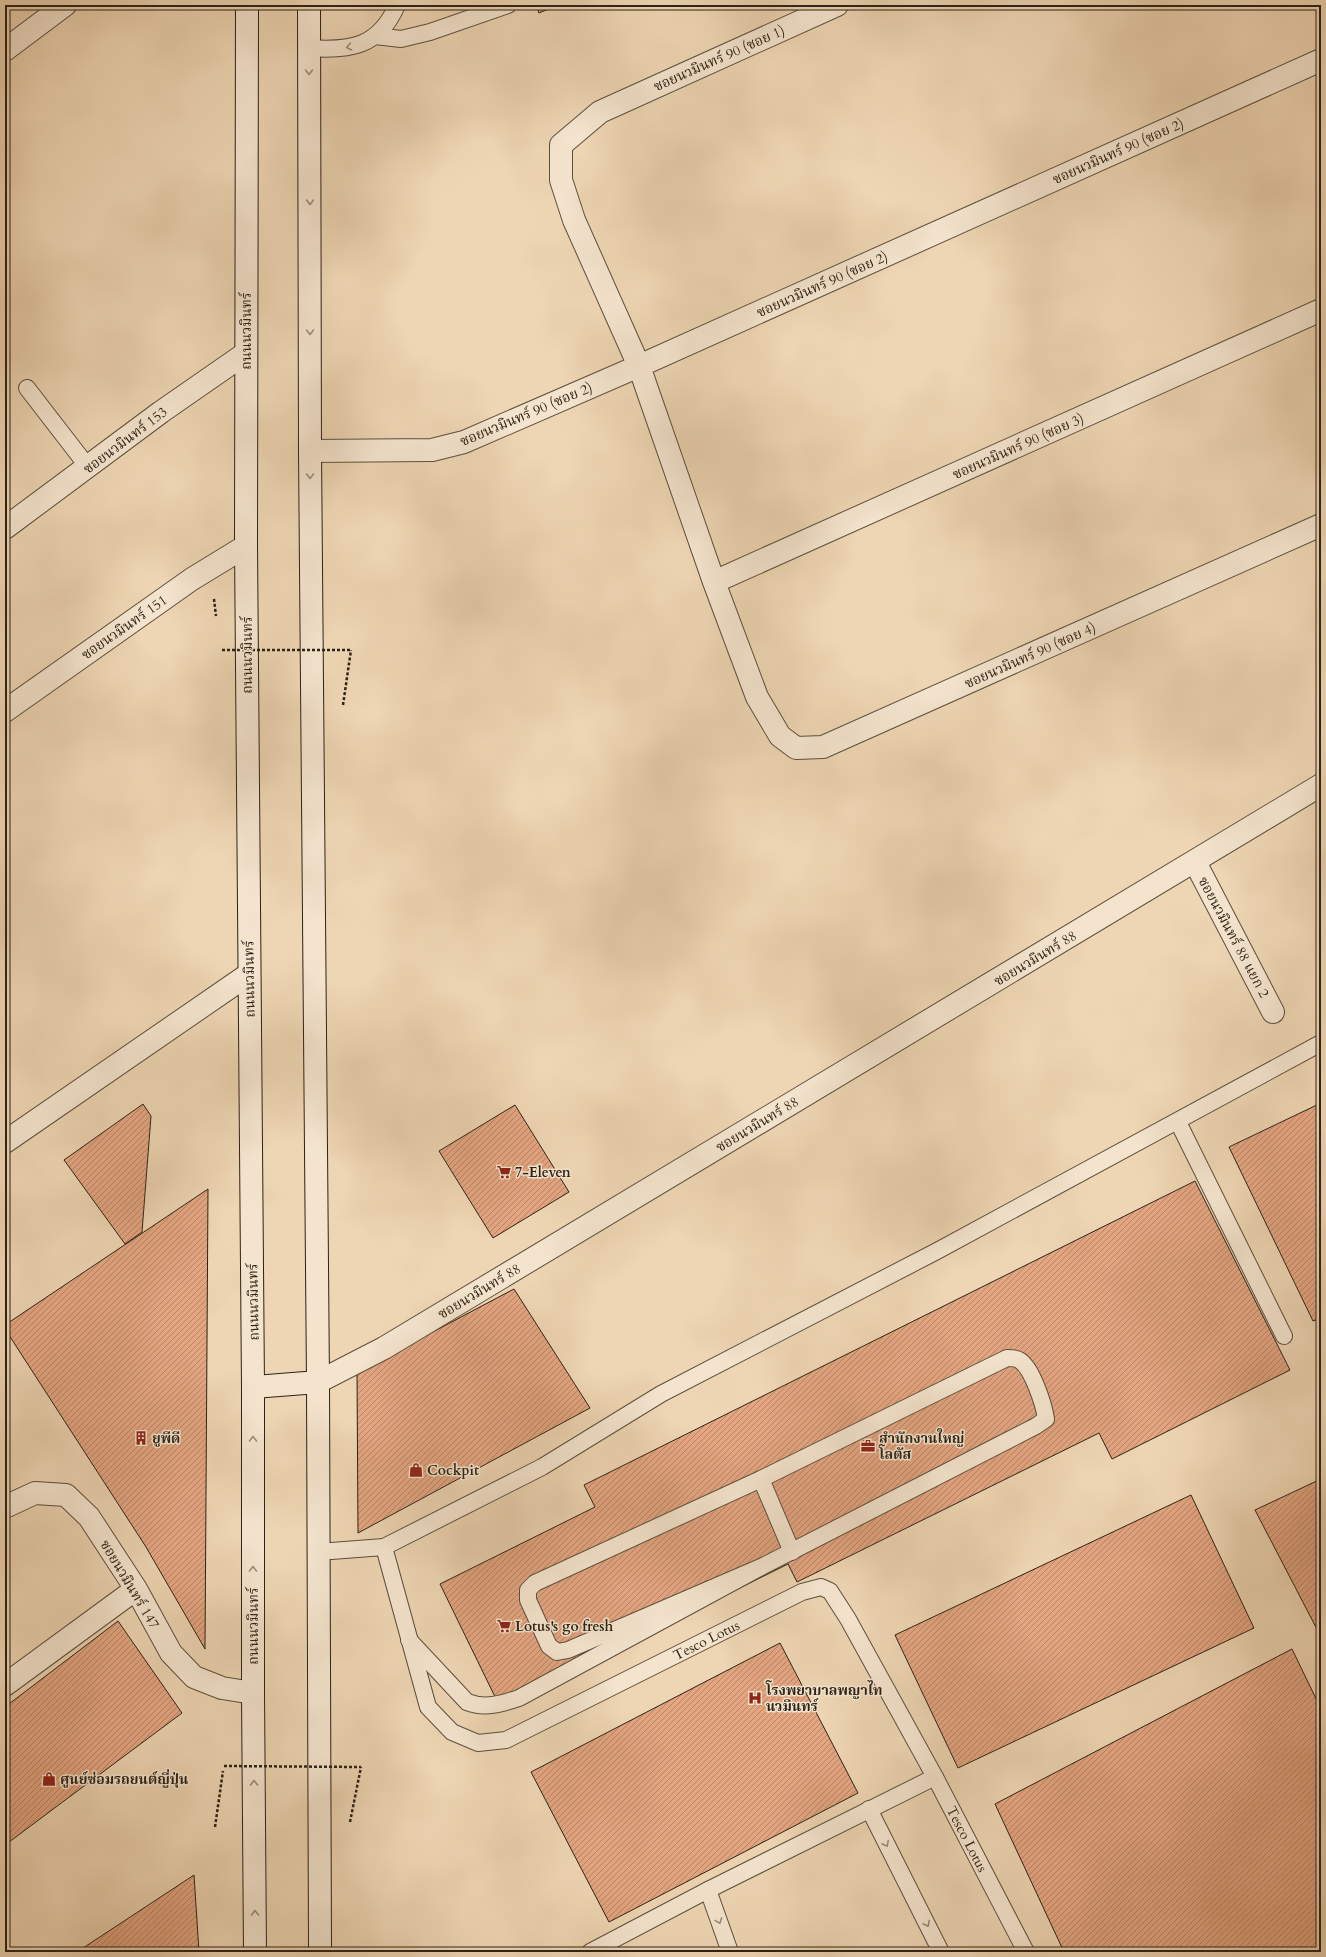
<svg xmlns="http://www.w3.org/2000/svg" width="1326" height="1957" viewBox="0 0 1326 1957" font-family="Cardo,'Noto Serif Thai',serif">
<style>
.building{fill:url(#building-hatch);stroke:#2c2217}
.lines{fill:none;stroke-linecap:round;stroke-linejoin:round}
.lane-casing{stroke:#5c4f3e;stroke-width:18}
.street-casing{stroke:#5c4f3e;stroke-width:24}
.secondary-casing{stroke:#2c2217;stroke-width:24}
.path{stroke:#2c2217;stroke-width:2.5;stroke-dasharray:3 2;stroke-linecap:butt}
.lane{stroke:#f4e4ce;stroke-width:16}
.street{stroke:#f4e4ce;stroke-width:22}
.secondary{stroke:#f4e4ce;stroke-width:22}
.path-bridge{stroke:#2c2217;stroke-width:2.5;stroke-dasharray:3 2;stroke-linecap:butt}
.oneway{stroke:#9a8d7c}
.labels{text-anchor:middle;stroke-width:3;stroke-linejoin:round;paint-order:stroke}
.street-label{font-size:14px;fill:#2c2217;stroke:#f4e4ce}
.poi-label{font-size:14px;font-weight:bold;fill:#2c2217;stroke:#f4e4ce;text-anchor:start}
</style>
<defs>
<pattern id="building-hatch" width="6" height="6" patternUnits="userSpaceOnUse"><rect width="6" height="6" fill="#e4a581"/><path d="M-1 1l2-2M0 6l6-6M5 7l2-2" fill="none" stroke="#b98669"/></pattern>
</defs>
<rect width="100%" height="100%" fill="#eed5b3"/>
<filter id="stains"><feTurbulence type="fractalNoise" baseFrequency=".005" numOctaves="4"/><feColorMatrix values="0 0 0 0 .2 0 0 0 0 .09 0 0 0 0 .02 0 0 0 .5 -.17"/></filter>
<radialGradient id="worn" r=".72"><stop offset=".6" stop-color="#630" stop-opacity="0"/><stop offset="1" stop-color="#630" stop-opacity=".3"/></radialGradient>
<path class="building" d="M536 5H558L539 13Z
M1321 1103V1318L1313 1321 1229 1147Z
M143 1104 151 1116 142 1232 125 1244 64 1160Z
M515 1105 569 1192 493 1238 439 1151Z
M1195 1181 1290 1370 1112 1459 1099 1433 797 1582 788 1564 500 1707 440 1584 595 1507 584 1485Z
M208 1189 205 1649 146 1547 5 1329V1325Z
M514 1289 590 1408 358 1533 357 1372Z
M1321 1479V1637L1255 1510Z
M1191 1495 1254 1628 958 1768 895 1635Z
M118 1621 182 1713 5 1845V1707Z
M780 1643 858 1793 609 1922 531 1772Z
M1292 1649 1321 1709V1952H1064L995 1804Z
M194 1875 199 1952H82L80 1950Z"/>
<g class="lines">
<defs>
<g id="lane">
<path d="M375 36 401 39 430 32 508 5"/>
<path d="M309 48C350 51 379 47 397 5"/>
<path d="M27 388 88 467"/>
<path d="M1178 1122 1284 1336"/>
<path d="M761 1479 792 1552"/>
<path d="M384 1547 542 1467 661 1394 937 1251 1321 1043"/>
<path id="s1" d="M318 1552 384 1547 428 1707 452 1732 478 1743 506 1740 802 1592 821 1587 830 1591 848 1619 935 1777 1026 1952"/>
<path d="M409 1640 467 1702C485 1709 501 1704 519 1698L763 1566 1036 1426 1046 1419C1044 1405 1032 1367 1019 1360 1016 1358 1011 1358 1007 1358L761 1479 535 1583 528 1590V1600L549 1646 557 1652 568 1650 763 1566"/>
<path d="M869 1809 941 1952"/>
<path d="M708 1890 730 1952"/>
<path d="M590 1952 708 1890 935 1777"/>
</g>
<path id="street" d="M837 5 600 112 561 145V180L574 220 639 366 714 582 757 697 780 736 796 748 823 747 1321 525
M5 50 65 5
M310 451 432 450 464 442 639 366 1321 60
M5 528 161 412 246 353
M714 582 1321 310
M5 711 192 579 246 546
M1195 862 1273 1012
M5 1142 249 974
M318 1382 384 1348 1321 785
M5 1507 35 1493 66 1495 89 1517 136 1589 171 1653 194 1677 222 1688 253 1693
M5 1685 136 1589"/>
<path id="secondary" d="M247 5 246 546 253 1387V1693L255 1952
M309 5 310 451 318 1382 320 1952
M253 1387 318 1382"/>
</defs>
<use href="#lane" class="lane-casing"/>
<use href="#street" class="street-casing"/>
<use href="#secondary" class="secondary-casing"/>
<path class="path" d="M214 599 216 616
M343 705 351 650
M350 1822 361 1767
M215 1827 223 1771"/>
<use href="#lane" class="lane"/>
<use href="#street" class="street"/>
<use href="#secondary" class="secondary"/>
<path class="path-bridge" d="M222 650H351
M224 1766 361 1767"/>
</g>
<defs><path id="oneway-chevron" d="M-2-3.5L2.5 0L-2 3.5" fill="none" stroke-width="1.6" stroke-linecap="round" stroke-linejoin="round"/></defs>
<g class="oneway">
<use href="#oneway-chevron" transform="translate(349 47) rotate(168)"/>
<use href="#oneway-chevron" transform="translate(309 72) rotate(90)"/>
<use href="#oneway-chevron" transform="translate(310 202) rotate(90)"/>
<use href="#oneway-chevron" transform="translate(310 332) rotate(90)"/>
<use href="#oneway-chevron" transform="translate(310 476) rotate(90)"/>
<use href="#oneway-chevron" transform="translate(253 1439) rotate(-90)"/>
<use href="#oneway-chevron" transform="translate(253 1569) rotate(-90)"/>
<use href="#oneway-chevron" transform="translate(254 1783) rotate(-91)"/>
<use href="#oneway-chevron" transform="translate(886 1844) rotate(63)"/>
<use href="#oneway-chevron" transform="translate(255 1913) rotate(-91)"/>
<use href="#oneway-chevron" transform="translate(719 1921) rotate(70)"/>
<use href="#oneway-chevron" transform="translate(927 1924) rotate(63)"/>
</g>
<defs>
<symbol id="supermarket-bare" viewBox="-9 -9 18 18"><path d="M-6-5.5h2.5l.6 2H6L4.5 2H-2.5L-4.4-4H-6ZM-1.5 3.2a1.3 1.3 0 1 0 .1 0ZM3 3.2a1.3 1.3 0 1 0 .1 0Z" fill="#8f2418" stroke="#f4e4ce" stroke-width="2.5" paint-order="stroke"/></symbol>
<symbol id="building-bare" viewBox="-9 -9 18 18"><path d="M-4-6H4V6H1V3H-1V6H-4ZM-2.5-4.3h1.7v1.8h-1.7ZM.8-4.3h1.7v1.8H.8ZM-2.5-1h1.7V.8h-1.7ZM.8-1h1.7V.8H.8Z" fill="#8f2418" stroke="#f4e4ce" stroke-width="2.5" paint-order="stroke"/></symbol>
<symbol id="office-bare" viewBox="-9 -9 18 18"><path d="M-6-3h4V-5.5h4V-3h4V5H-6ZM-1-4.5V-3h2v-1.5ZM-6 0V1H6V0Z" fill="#8f2418" stroke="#f4e4ce" stroke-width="2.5" paint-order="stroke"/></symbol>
<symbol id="shop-bare" viewBox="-9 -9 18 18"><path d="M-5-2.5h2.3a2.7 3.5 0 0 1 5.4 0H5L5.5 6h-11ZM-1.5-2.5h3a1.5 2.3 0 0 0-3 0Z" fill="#8f2418" stroke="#f4e4ce" stroke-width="2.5" paint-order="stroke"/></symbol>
<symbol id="hospital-bare" viewBox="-9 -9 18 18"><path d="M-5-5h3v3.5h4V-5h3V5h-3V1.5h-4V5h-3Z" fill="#8f2418" stroke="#f4e4ce" stroke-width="2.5" paint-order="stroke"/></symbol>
</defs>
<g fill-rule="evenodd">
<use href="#supermarket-bare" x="494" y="1162" width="20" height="20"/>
<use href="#building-bare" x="131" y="1428" width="20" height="20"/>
<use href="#office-bare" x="858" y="1436" width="20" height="20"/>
<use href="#shop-bare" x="406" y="1460" width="20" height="20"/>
<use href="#supermarket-bare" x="494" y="1616" width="20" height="20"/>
<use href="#hospital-bare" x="745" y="1688" width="20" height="20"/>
<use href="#shop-bare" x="39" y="1769" width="20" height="20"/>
</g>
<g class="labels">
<g class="street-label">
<text transform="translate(719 58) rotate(-24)" y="5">ซอยนวมินทร์ 90 (ซอย 1)</text>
<text transform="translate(1118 151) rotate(-24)" y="5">ซอยนวมินทร์ 90 (ซอย 2)</text>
<text transform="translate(822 284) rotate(-24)" y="5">ซอยนวมินทร์ 90 (ซอย 2)</text>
<text transform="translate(246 331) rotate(-90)" y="5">ถนนนวมินทร์</text>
<text transform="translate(526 414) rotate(-23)" y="5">ซอยนวมินทร์ 90 (ซอย 2)</text>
<text transform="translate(125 440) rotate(-37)" y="5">ซอยนวมินทร์ 153</text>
<text transform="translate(1018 446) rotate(-24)" y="5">ซอยนวมินทร์ 90 (ซอย 3)</text>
<text transform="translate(124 627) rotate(-35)" y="5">ซอยนวมินทร์ 151</text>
<text transform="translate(247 655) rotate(-90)" y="5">ถนนนวมินทร์</text>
<text transform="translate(1030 655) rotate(-24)" y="5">ซอยนวมินทร์ 90 (ซอย 4)</text>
<text transform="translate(1234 937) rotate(62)" y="5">ซอยนวมินทร์ 88 แยก 2</text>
<text transform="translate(1035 958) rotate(-31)" y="5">ซอยนวมินทร์ 88</text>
<text transform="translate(249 979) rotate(-91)" y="5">ถนนนวมินทร์</text>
<text transform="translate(757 1124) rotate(-31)" y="5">ซอยนวมินทร์ 88</text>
<text transform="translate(479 1291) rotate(-31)" y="5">ซอยนวมินทร์ 88</text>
<text transform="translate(253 1302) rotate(-91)" y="5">ถนนนวมินทร์</text>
<text transform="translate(130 1584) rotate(59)" y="5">ซอยนวมินทร์ 147</text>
<text transform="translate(253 1626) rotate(-90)" y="5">ถนนนวมินทร์</text>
<text dy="5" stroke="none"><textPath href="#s1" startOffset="547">Tesco Lotus</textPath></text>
<text dy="5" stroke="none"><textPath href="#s1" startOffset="967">Tesco Lotus</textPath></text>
</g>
<g class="poi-label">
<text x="515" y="1177">7-Eleven</text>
<text x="152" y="1443">ยูพีดี</text>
<text x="879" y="1443">สำนักงานใหญ่<tspan x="879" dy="16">โลตัส</tspan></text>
<text x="427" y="1475">Cockpit</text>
<text x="515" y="1631">Lotus's go fresh</text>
<text x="766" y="1695">โรงพยาบาลพญาไท<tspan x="766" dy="16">นวมินทร์</tspan></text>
<text x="60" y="1784">ศูนย์ซ่อมรถยนต์ญี่ปุ่น</text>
</g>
</g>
<rect width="1326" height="1957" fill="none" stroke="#eed5b3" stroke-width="20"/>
<rect x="6" y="6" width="1314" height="1945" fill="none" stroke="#2c2217" stroke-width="2"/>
<rect x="10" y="10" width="1306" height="1937" fill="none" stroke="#2c2217"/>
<rect width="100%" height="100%" filter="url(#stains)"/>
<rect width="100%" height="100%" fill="url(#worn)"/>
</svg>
